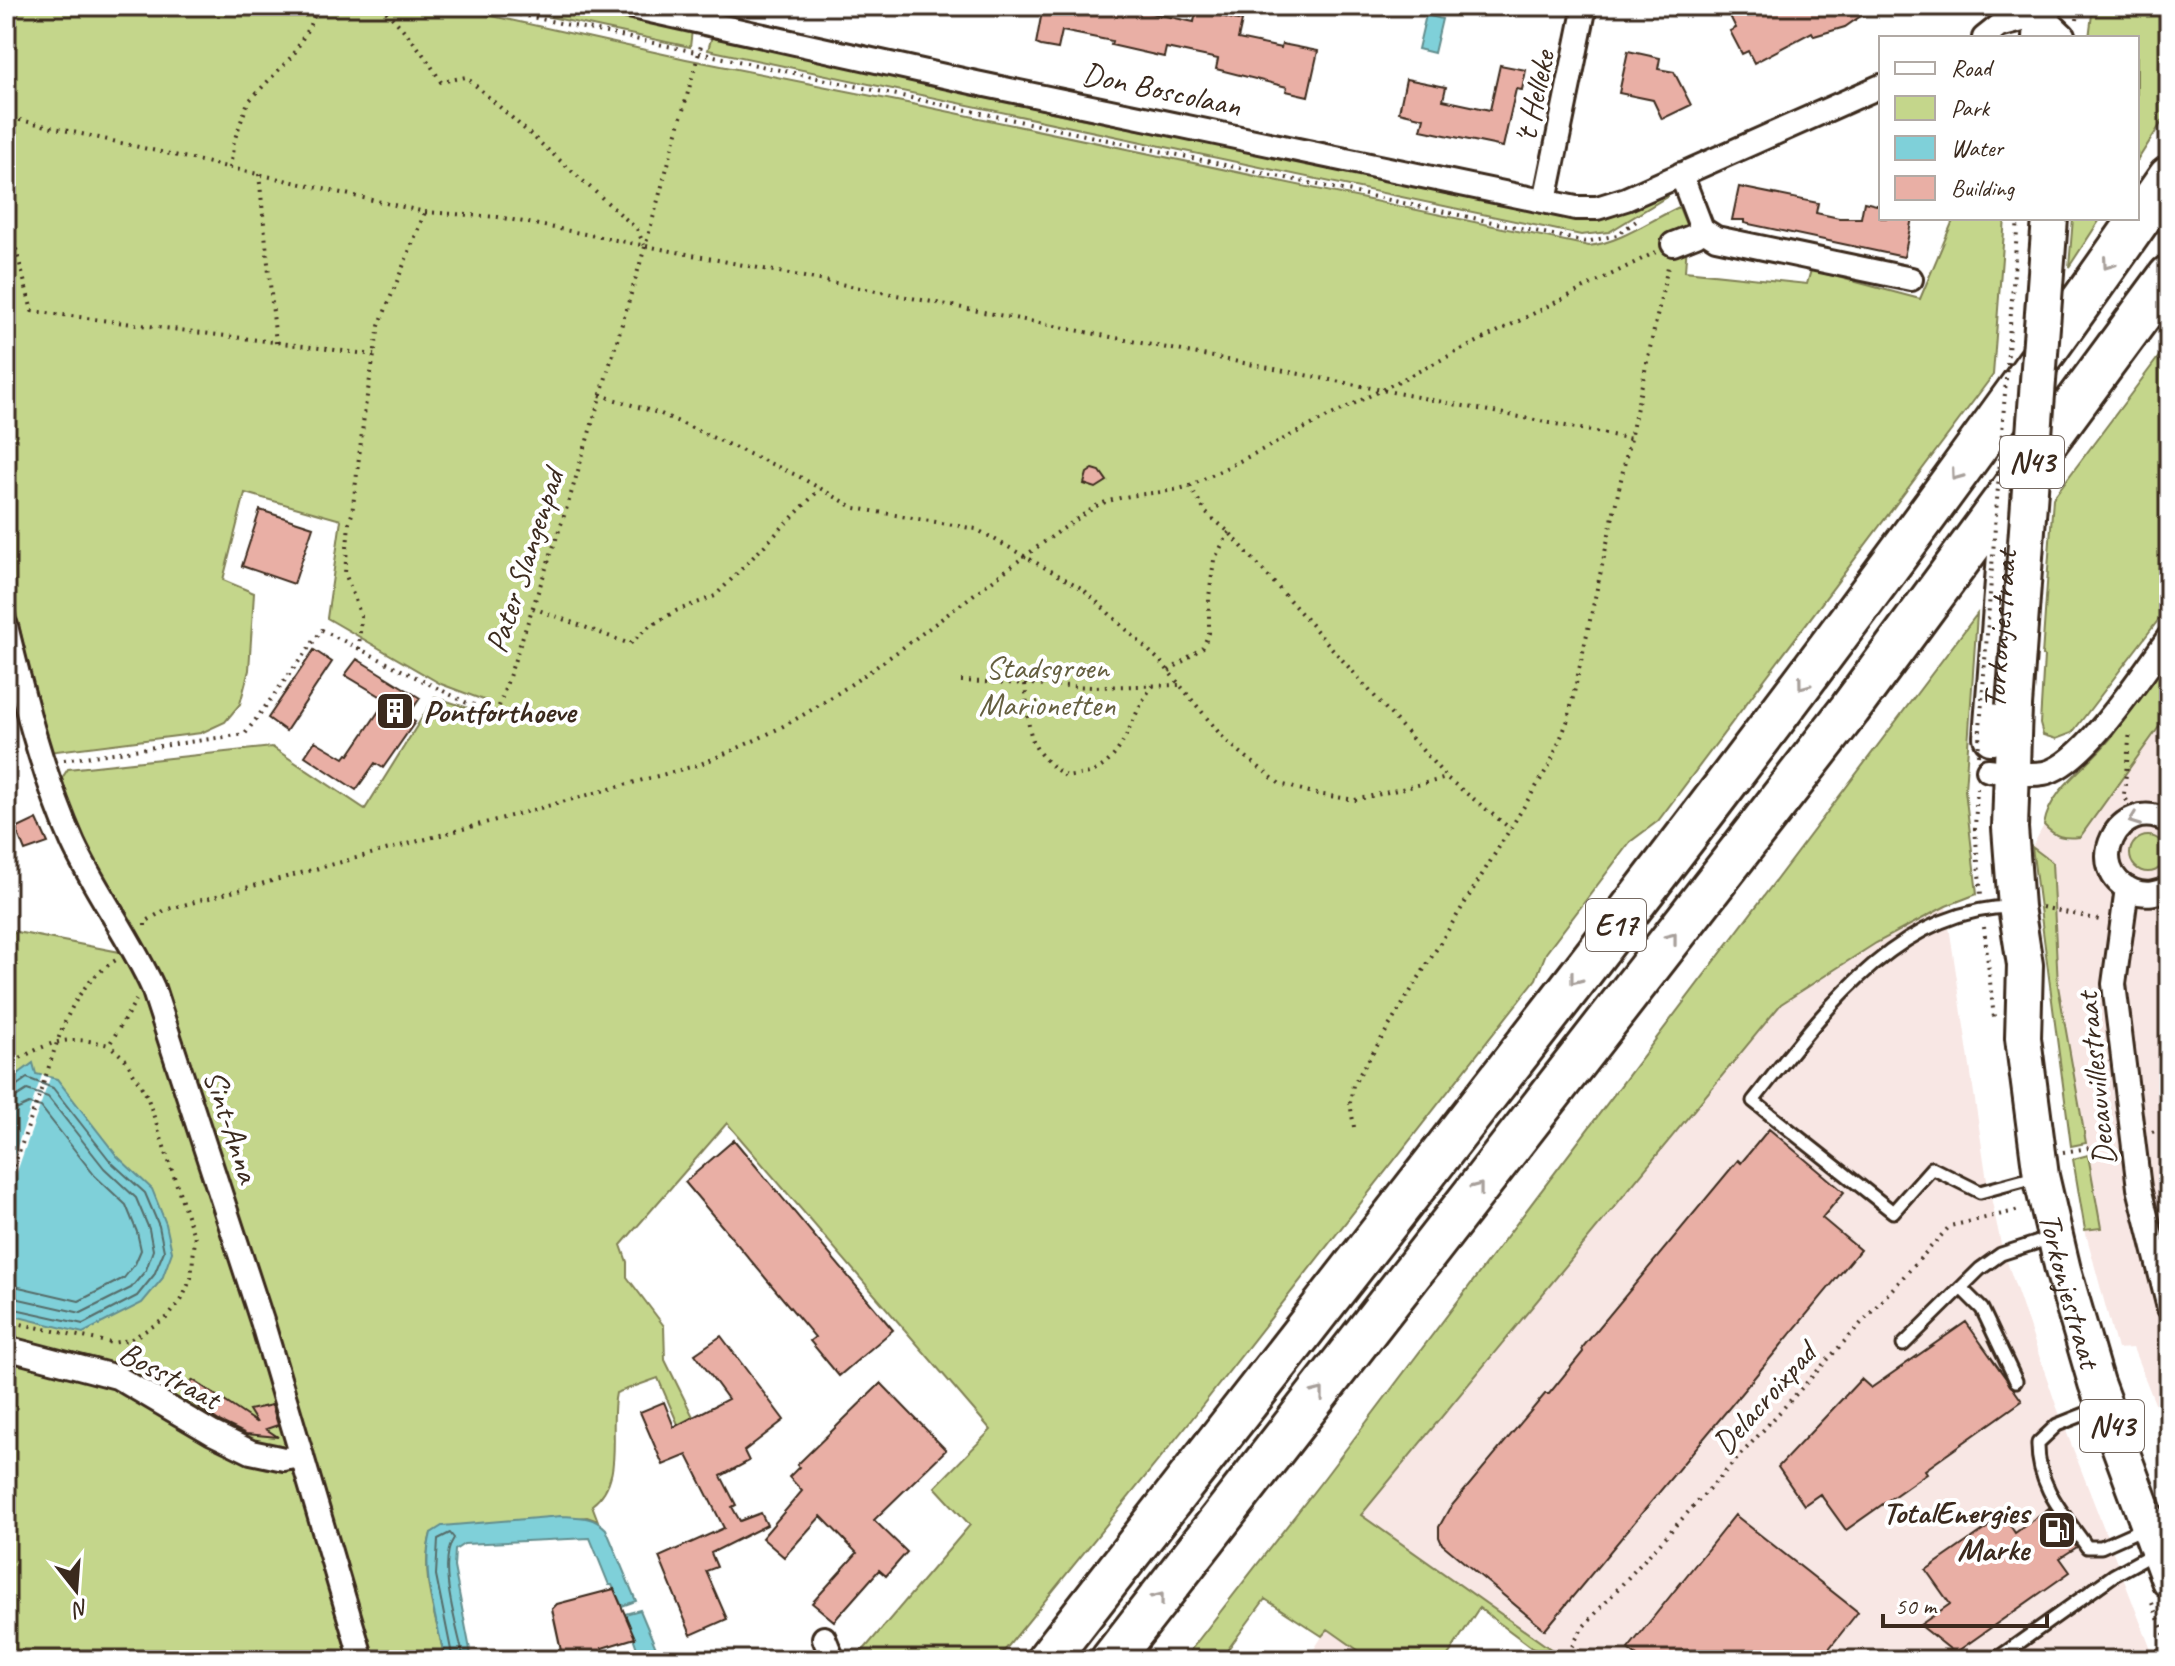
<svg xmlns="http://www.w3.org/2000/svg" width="2175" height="1666" viewBox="0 0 2175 1666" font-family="Caveat,sans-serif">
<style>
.built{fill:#f8e7e4}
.green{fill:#c4d68b;stroke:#808054;stroke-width:2}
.water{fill:#7fd0d9;stroke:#648e8e;stroke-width:2}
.pier{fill:#fff}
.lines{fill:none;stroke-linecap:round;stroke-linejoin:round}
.shore{stroke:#566c69;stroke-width:2}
.stream{stroke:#648e8e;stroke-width:7}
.building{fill:#e9afa5;stroke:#3b2a1e;stroke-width:2}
.lane-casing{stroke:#3b2a1e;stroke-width:17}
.street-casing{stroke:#3b2a1e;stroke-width:28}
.primary-casing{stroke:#3b2a1e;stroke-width:40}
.highway-casing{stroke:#3b2a1e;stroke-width:46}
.path{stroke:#3b2a1e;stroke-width:4;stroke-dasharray:2 6;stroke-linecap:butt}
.lane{stroke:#fff;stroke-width:11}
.street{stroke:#fff;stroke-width:22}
.primary{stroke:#fff;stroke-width:34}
.highway{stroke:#fff;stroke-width:40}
.primary-bridge-casing{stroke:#3b2a1e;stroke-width:40;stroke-linecap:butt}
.path-bridge{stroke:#3b2a1e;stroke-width:4;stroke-dasharray:2 6;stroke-linecap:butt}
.primary-bridge{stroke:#fff;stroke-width:34}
.oneway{stroke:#a79f9a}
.labels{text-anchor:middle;stroke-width:8;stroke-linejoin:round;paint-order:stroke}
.shield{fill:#fff;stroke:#766a62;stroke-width:2}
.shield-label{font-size:30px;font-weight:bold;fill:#3b2a1e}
.street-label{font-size:32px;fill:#3b2a1e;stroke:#fff}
.park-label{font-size:32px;fill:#645e3f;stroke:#fff}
.poi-label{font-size:32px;font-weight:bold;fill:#3b2a1e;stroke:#fff;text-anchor:start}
</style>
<rect width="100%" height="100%" fill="#fff"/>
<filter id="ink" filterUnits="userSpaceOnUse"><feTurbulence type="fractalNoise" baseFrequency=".0125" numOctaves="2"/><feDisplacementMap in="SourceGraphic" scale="16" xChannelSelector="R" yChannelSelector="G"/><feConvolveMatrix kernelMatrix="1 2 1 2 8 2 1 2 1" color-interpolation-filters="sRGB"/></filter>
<g filter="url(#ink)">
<path class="built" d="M2169 713V1439L2133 1348 2117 1349 2085 1230 2101 1227 2058 986 2052 863 2032 847 2044 825 2053 835 2065 839 2080 837Z
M1946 906 1986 1174 2001 1244 2056 1405 2155 1660H1592L1586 1655 1581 1660H1567L1561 1656 1558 1660H1545L1551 1650 1361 1515 1781 1004 1876 943Z
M1327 1629 1372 1660H1307Z"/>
<path class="green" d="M6 6H447L686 59 917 105 1589 246C1621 242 1649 221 1679 207L1688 229 1685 271 1807 284 1811 270 1920 299 1954 218H2005L1993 375 1658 821 1630 842 1546 953 1536 979 1191 1420 997 1660H855L970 1525 935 1487 991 1430 727 1123 621 1245 627 1262V1277L664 1326 665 1360 710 1451 693 1459 658 1378 616 1393C608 1429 626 1480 592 1505L598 1521 587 1517 431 1533C419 1574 437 1620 445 1660H6V930L120 952 130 921 98 870 74 824 62 778 68 769 272 747 365 809 435 697 483 713 489 702 441 684 327 618 341 520 245 493 223 580 254 593 249 670 240 704 225 722 201 733 49 752 6 570Z
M499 6H580L692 30 690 47Z
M2093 6H2169V111L2137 161V38H2089Z
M712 36 1074 117 1593 220 1606 219 1667 192 1668 196 1609 232 1581 235 708 50Z
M2073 218H2101L2069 267Z
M2169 343V606L2072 733 2056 739 2043 735 2040 724 2044 656H2042L2053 498Z
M1977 614 1965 790 1977 894 1946 906 1876 943 1781 1004 1361 1515 1552 1650 1546 1658 1479 1608 1445 1660H1372L1328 1629 1322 1636 1265 1599 1220 1660H1183L1325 1477Z
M2169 656V713L2080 837C2063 839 2055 837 2044 825 2050 788 2089 766 2111 738 2131 711 2150 683 2169 656Z
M2130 854a18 18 0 1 1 36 0a18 18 0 1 1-36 0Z
M2032 847 2052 862 2058 986 2086 1143 2071 1146Z
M2088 1155 2101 1228 2085 1230 2073 1159Z"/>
<path class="water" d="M1426 15 1442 19 1434 53 1418 49Z
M33 1063 36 1074 57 1079 117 1156 152 1189 166 1224 172 1252 162 1279 142 1303 83 1333 6 1314V1083Z
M561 1516C579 1517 593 1516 606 1529L636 1601 622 1606 612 1585H609L590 1538 464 1544 455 1550 454 1567 472 1660H445C437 1619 420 1574 431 1533L442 1526Z
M640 1610 661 1660H641L625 1614Z"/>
<path class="pier" d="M42 1075 50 1078 8 1197 15 1200 6 1227V1178Z"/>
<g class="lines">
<path class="shore" d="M6 1089 13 1088 27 1078 53 1088 111 1162 145 1193 159 1226 164 1251 154 1275 137 1296 83 1324 6 1307
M6 1099 16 1097 27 1090 48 1097 104 1168 136 1198 149 1229 153 1250 146 1270 131 1288 81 1313 6 1296
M6 1111 18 1109 29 1104 41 1107 95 1176 126 1205 137 1232 141 1250 135 1264 124 1278 79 1301 6 1284
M453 1660 436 1575 438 1539 450 1533 454 1538C436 1564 458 1629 464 1660"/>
<path class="stream" d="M2166 1145 2169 1144"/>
</g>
<path class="building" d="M1043 6H1118L1194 22 1197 7 1222 13 1221 16 1242 21 1238 39 1281 48 1282 44 1318 51 1308 96 1286 91 1287 87 1216 69 1218 59 1166 48 1164 57 1111 45 1112 41 1062 31 1058 49 1041 46 1036 44Z
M1725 6H1875L1845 27 1814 36 1812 32 1754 63 1748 51 1742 54 1730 31 1736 28Z
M1628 51 1660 58 1658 69 1674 72 1691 105 1662 119 1653 100 1619 93Z
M1500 65 1526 70 1522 90 1516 89 1503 147 1421 130 1424 118 1399 112 1406 79 1446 87 1443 100 1490 110Z
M1739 187 1818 203 1816 213 1839 218H1861L1864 202 1881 206V218H1912L1904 257 1744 223V220H1732Z
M1093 469 1100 471 1107 481 1096 488 1084 484 1087 473Z
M260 510 313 527 294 584 242 566Z
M314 650 332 662 286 731 268 718Z
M357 659 420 698 407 717 415 722 383 768 375 763 356 790 305 756 315 741 344 758 347 754 349 755 383 705 385 699 345 675Z
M37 819 48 843 25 851 16 829Z
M1769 1129 1844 1192 1822 1218 1860 1250 1545 1630 1442 1544 1439 1537V1527L1449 1509 1545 1394H1549L1583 1352 1582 1348 1738 1160 1741 1163Z
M734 1140 893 1330 839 1376 810 1341 815 1337 685 1182Z
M1966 1322 2022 1401 1925 1470 1927 1473 1846 1530 1820 1494 1804 1505 1778 1467 1861 1379 1871 1388Z
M721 1336 784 1420 744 1451 749 1461 721 1476 736 1505 732 1507 740 1521 761 1513 767 1525 711 1553 717 1567 706 1571 727 1619 691 1635 659 1557 724 1528 687 1455 663 1465 640 1412 664 1402 674 1427 728 1399 695 1354Z
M193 1380 257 1423 249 1410 272 1405 278 1425 266 1429 278 1437 246 1434 219 1421 182 1396Z
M881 1383 946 1450 874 1520 907 1552 886 1576 879 1570 834 1621 812 1603 857 1553 821 1516 784 1557 762 1538 802 1491 789 1477 799 1467 797 1465Z
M2049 1508 2077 1547 2060 1558 2070 1572 1955 1653 1920 1625 1950 1604 1926 1570 2004 1516 2015 1533Z
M1735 1515 1858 1612 1820 1660H1642L1628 1649Z
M614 1589 635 1638 602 1648 606 1660H563L552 1609 557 1604Z"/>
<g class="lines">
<defs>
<path id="lane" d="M2012 907C1895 908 1818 1019 1753 1101L1893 1212 1932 1168 1980 1192 2039 1176
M1961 1288 1982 1309 2016 1381
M1903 1345 1980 1269 2001 1254 2051 1238
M2100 1408 2057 1425 2038 1443C2037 1486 2063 1513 2087 1547H2101L2146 1527
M1995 1660 2114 1575 2154 1553"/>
<path id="street" d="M628 6 976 83 1576 208H1597L1626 199 1881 86
M1984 38 1999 26 2042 15 2063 35 2058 38
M1545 201 1585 6
M1702 229 1716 238 1911 279
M1673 244 1696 235 1702 229 1681 174
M6 626C24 700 42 773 73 843 96 893 130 937 153 988L262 1321 362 1660
M1988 770C2006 772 2026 776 2044 773 2083 766 2145 670 2169 637
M2169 822C2117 793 2082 871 2133 891 2145 896 2159 894 2169 887
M2127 888 2114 984 2139 1188 2169 1308
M6 1348 117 1377 212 1433 251 1452 284 1459 302 1456
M824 1638 833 1660"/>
<g id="primary">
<path d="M2041 38 2043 6"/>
<path id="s1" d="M2014 706 2010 828 2016 907 2025 965 2023 1038 2041 1176 2063 1270 2096 1383 2169 1580"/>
<path id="s2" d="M1991 737 2006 542"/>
</g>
<path id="highway" d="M1047 1660C1427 1170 1815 686 2169 177
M1111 1660 1850 709 2169 276"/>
</defs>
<use href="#lane" class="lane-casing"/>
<use href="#street" class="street-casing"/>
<use href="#primary" class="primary-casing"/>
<use href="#highway" class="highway-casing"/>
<path class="path" d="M380 6C405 29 424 53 441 82L466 77 637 229 644 245
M480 6 1586 242 1617 235 1639 219
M2077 20 2079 6
M6 111 20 120 425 212 498 217 1632 439
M230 168 234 141 248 102 294 54 320 6
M259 174 276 343
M6 210 32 311 374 355
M600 395 661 414 798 476 855 508 976 529 1083 589 1161 662 1225 740 1280 784 1317 794 1355 800 1447 778 1511 829
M1190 486 1206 513 1229 532 1447 778
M533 608 630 644 645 629 676 611 715 596 820 489
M359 649 361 616 345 573 349 523 352 514 365 408 379 326 425 212
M1169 671 1203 647 1209 633V597L1214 560 1229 532
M961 681 1093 687 1180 685
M1025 684C1030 731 1024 749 1067 777 1075 775 1085 775 1092 772 1128 757 1130 712 1153 686
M64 760 245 734 322 630 465 702 497 712 568 504 645 247 702 42
M1977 788 1975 829 1981 895
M2127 801 2124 795 2130 730
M2042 907 2100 920
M145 926V922L165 910 698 765C734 750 769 735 803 715 906 653 997 571 1098 505 1132 491 1157 496 1190 486L1656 252
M1984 927 1994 1018
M6 1065C49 1044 60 1033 109 1045L136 1000
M1354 1127 1350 1103 1353 1085 1550 764 1568 720 1669 262
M2152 1132 2169 1126
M2063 1152 2113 1144
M6 1189C18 1154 31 1119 43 1084 60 1036 69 989 116 960
M6 1206 10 1207 6 1217
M6 1321 112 1343 130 1340 168 1317 182 1299 191 1278 195 1239 147 1096 125 1059 109 1045
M2152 1603 2169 1646
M1564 1660 1583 1627 1950 1226 2020 1210"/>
<use href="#lane" class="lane"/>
<use href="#street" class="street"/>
<use href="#primary" class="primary"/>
<use href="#highway" class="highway"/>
<defs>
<path id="primary-bridge" d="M2014 706 2050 218"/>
</defs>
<use href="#primary-bridge" class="primary-bridge-casing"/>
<path class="path-bridge" d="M1978 755 2018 218"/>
<use href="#primary-bridge" class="primary-bridge"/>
</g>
<defs><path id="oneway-chevron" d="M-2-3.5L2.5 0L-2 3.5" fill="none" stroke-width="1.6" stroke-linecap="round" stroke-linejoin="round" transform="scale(2)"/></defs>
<g class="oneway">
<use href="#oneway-chevron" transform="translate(2108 264) rotate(125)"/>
<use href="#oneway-chevron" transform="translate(1956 475) rotate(126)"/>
<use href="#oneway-chevron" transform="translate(1803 684) rotate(127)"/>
<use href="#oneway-chevron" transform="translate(2134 820) rotate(159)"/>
<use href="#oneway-chevron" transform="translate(1672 938) rotate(-52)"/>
<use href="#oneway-chevron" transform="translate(1575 979) rotate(128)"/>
<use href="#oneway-chevron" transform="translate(1478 1188) rotate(-52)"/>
<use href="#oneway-chevron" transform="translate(1319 1393) rotate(-52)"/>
<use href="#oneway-chevron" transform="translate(1159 1598) rotate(-52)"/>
</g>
</g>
<defs>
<symbol id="building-square" viewBox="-11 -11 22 22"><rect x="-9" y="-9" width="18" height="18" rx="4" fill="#3b2a1e" stroke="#fff"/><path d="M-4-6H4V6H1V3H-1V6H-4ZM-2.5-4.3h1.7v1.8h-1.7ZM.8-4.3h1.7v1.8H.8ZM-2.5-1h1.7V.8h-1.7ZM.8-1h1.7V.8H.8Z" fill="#fff"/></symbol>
<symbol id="fuel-square" viewBox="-11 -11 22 22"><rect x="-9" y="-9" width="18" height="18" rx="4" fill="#3b2a1e" stroke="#fff"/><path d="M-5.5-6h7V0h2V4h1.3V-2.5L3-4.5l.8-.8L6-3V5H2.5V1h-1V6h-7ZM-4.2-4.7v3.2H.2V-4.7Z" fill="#fff"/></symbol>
</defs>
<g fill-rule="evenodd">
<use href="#building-square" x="373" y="689" width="44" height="44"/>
<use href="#fuel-square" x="2035" y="1508" width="44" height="44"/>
</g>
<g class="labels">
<g class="shield">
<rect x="2000" y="436" width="64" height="52" rx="6"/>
<rect x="1586" y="899" width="60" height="52" rx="6"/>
<rect x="2080" y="1400" width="64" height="52" rx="6"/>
</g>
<g class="shield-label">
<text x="2032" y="472">N43</text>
<text x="1616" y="935">E17</text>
<text x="2112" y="1436">N43</text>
</g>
<g class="street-label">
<text transform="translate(1162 89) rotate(12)" y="11">Don Boscolaan</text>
<text transform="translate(1534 97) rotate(-78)" y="11">'t Helleke</text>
<text transform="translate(524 561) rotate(-72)" y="11">Pater Slangenpad</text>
<text dy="11" stroke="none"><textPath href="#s2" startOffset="108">Torkonjestraat</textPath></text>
<text transform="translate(2095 1079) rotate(-96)" y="11">Decauvillestraat</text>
<text transform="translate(232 1126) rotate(72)" y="11">Sint-Anna</text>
<text dy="11" stroke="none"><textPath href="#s1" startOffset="590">Torkonjestraat</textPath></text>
<text transform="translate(170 1375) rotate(28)" y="11">Bosstraat</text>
<text transform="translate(1764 1398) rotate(-48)" y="11">Delacroixpad</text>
</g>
<g class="park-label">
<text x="1047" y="678">Stadsgroen<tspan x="1047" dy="37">Marionetten</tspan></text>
</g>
<g class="poi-label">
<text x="423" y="722">Pontforthoeve</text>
<text x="2029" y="1523" text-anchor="end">TotalEnergies<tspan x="2029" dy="37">Marke</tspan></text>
</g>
</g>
<rect width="2175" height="1666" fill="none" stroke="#fff" stroke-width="32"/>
<rect x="16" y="16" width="2143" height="1634" fill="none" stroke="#3b2a1e" stroke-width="3" filter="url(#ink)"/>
<rect x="1879" y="36" width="260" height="184" fill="#ffffff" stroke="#b1aaa5" stroke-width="2"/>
<rect x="1895" y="62" width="40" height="12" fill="#ffffff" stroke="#b1aaa5" stroke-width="2"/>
<text x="1951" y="76" font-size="24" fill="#3b2a1e">Road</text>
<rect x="1895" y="96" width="40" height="24" fill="#c4d68b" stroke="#b1aaa5" stroke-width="2"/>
<text x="1951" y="116" font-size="24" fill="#3b2a1e">Park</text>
<rect x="1895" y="136" width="40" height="24" fill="#7fd0d9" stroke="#b1aaa5" stroke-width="2"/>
<text x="1951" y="156" font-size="24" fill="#3b2a1e">Water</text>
<rect x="1895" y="176" width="40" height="24" fill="#e9afa5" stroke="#b1aaa5" stroke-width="2"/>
<text x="1951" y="196" font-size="24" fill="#3b2a1e">Building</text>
<g transform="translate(76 1590) rotate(163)" stroke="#ffffff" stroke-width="6" paint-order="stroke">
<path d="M0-6L14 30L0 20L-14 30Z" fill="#3b2a1e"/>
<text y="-12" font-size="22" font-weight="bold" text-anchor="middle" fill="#3b2a1e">N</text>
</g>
<path d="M1883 1614v12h164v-12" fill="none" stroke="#3b2a1e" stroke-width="4"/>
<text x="1895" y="1614" font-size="24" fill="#3b2a1e" stroke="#ffffff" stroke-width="6" paint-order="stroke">50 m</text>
</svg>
